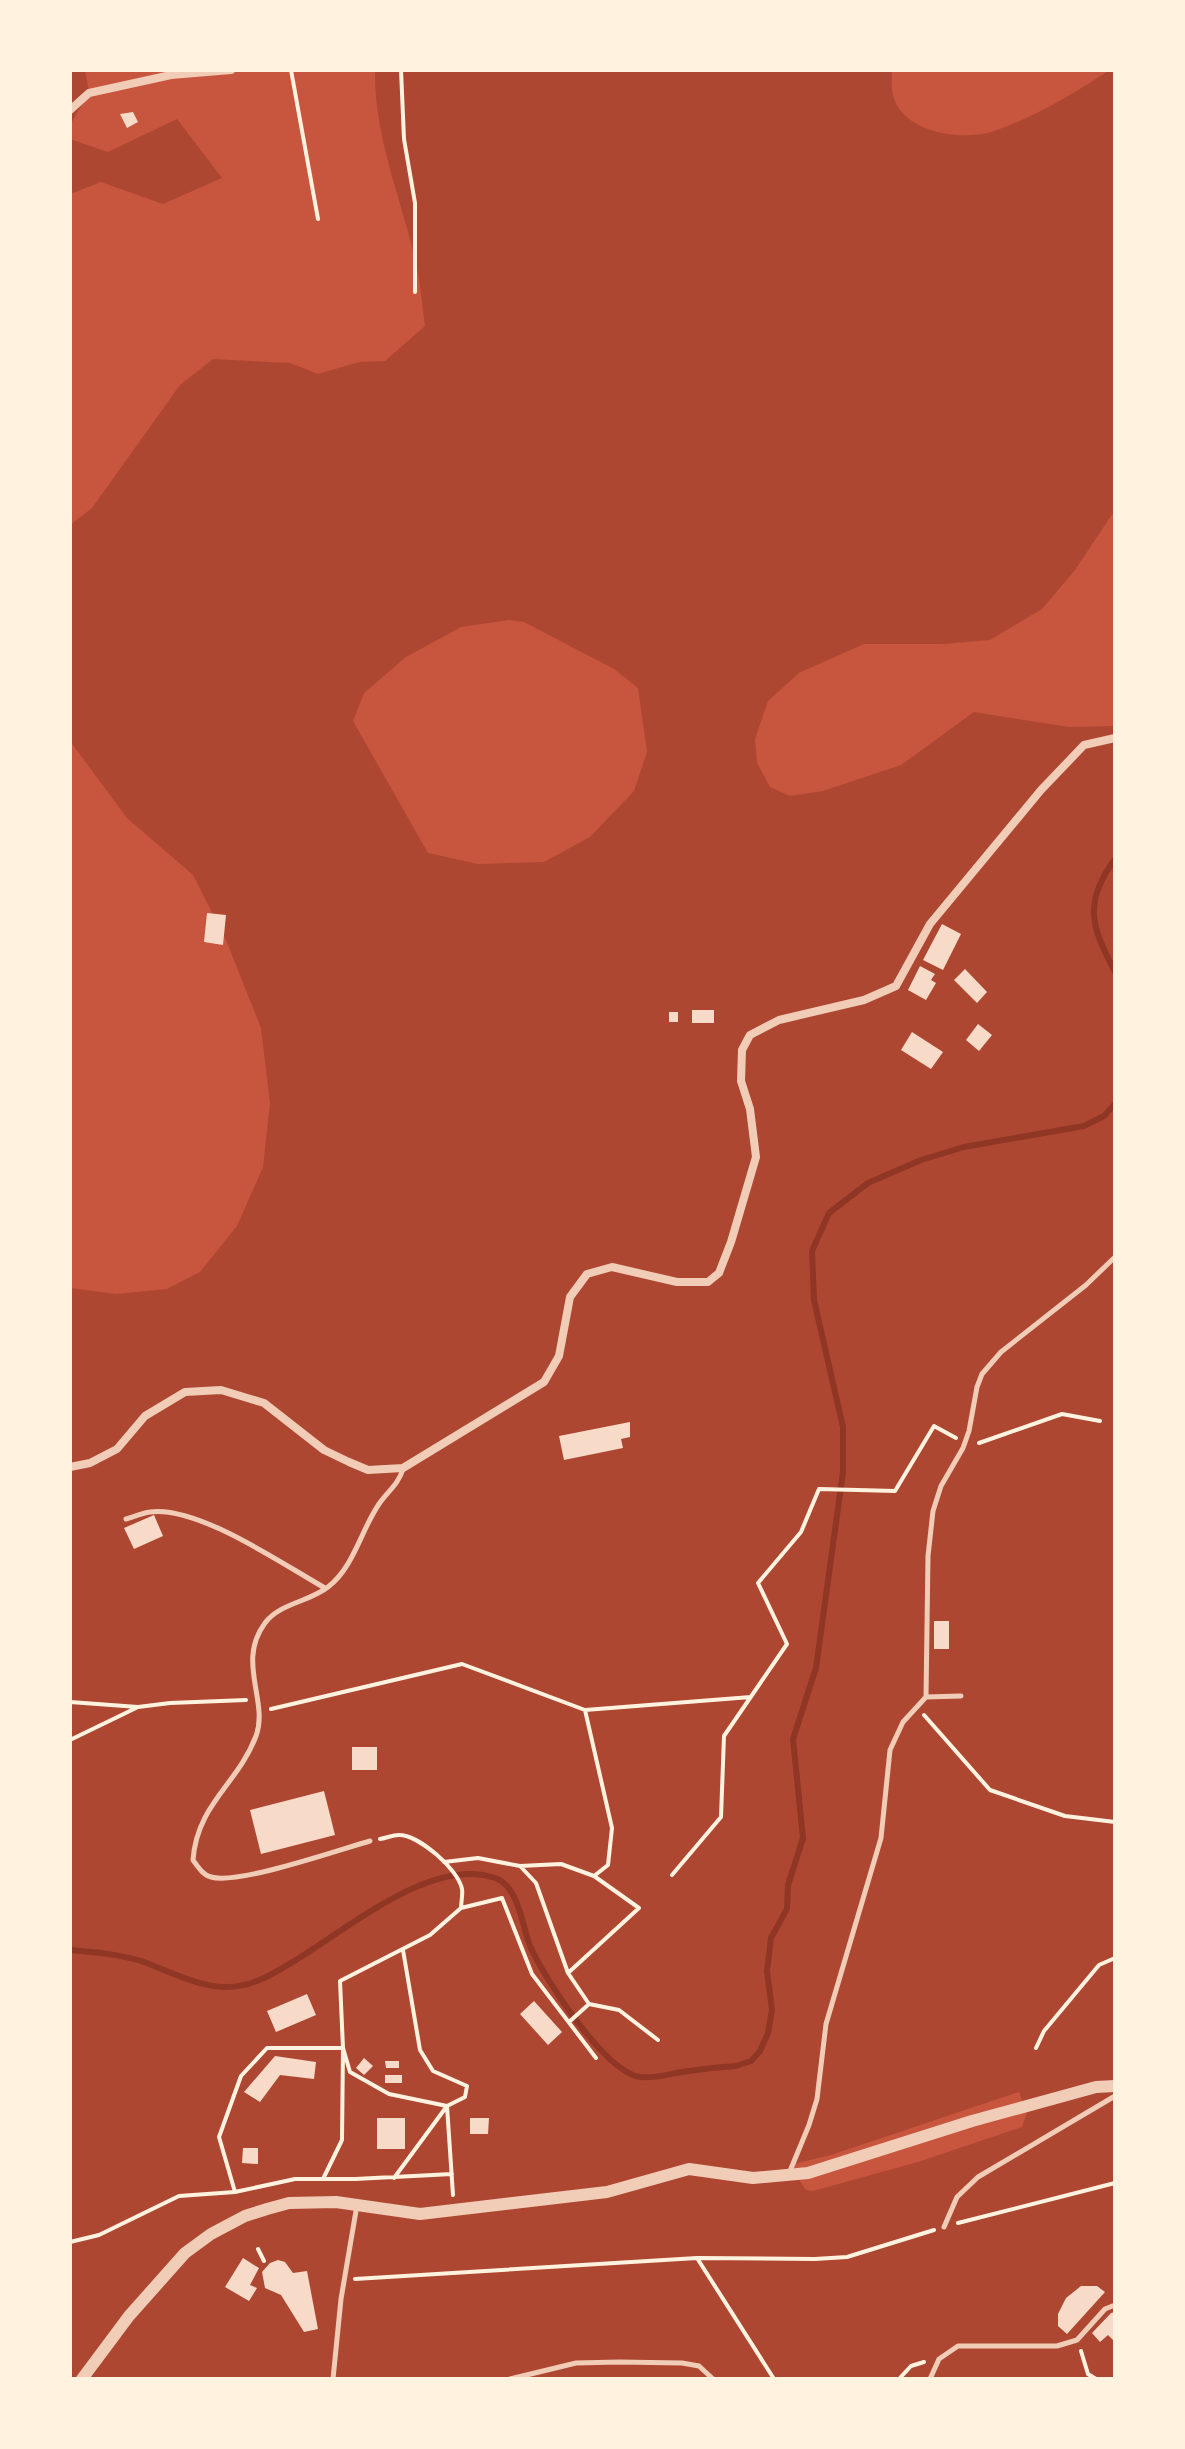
<svg xmlns="http://www.w3.org/2000/svg" width="1185" height="2449" viewBox="0 0 1185 2449" font-family="Bitter,serif">
<style>
.green{fill:#ae4732;fill-rule:evenodd}
.lines{fill:none;stroke-linecap:round;stroke-linejoin:round}
.stream{stroke:#8f3625;stroke-width:6}
.building{fill:#f7dbc8}
.path{stroke:#fff3e0;stroke-width:4}
.service{stroke:#f1ccb7;stroke-width:5}
.minor{stroke:#f1ccb7;stroke-width:8}
.tertiary{stroke:#f1ccb7;stroke-width:12}
</style>
<rect width="100%" height="100%" fill="#c8553d"/>
<path class="green" d="M70 70H85L89 93 70 125Z
M375 70H892C892 78 891 87 893 95 902 133 963 142 994 131 1036 117 1074 93 1110 70H1115V510L1075 570 1042 609 990 640 943 644H864L799 673 768 701 755 739 757 763 770 787 790 796 823 791 901 765 974 712 1069 727 1115 726V2379H70V1288L116 1294 167 1289 200 1272 237 1226 263 1167 270 1103 261 1028 226 940 193 875 127 818 70 741V525L92 508 180 385 213 359 290 363 318 374 359 362 385 361 425 326C422 303 420 280 415 258 400 195 374 135 375 70ZM509 620 524 622 614 669 638 688 647 752 634 791 590 837 544 862 478 864 428 853 353 721 364 693 406 657 461 627ZM1019 2092 1027 2113 1022 2127 918 2162 813 2191 806 2190 789 2165 831 2155Z
M177 119 222 178 163 204 101 182 70 194V139L108 152Z"/>
<g class="lines">
<path class="stream" d="M1115 859C1082 904 1092 927 1115 972
M70 1950C94 1952 118 1954 141 1961 180 1975 215 1998 257 1981 321 1955 422 1852 495 1878 519 1886 522 1926 530 1946 544 1978 605 2072 640 2077 653 2079 669 2074 682 2072 700 2069 718 2067 736 2066L751 2061 760 2051 768 2033 772 2010 767 1971 771 1938 787 1909 788 1885 803 1838 793 1739 816 1668 843 1472V1427L814 1300 812 1251 829 1213 868 1183 921 1160 964 1147 1084 1126 1104 1116 1115 1104"/>
</g>
<path class="building" d="M133 112 138 122 127 128 120 114Z
M207 913 226 915 223 945 204 942Z
M942 924 961 934 943 970 923 960Z
M920 966 935 974 931 980 936 983 926 1000 908 990Z
M965 969 987 992 977 1003 954 980Z
M692 1010H714V1023H692Z
M669 1012H678V1022H669Z
M978 1024 992 1035 979 1051 966 1040Z
M912 1032 943 1052 931 1069 901 1050Z
M630 1422V1437L621 1439 623 1448 564 1460 559 1436Z
M154 1515 163 1536 134 1549 124 1528Z
M934 1621H949V1649H934Z
M352 1747H377V1770H352Z
M324 1791 335 1835 261 1854 250 1810Z
M307 1994 316 2015 276 2032 267 2011Z
M534 2001 562 2032 548 2045 520 2014Z
M275 2056 316 2062 314 2079 280 2075 260 2102 244 2092Z
M364 2058 373 2066 364 2075 356 2068Z
M385 2061H399V2068H386Z
M385 2075H402V2083H385Z
M377 2118H405V2149H377Z
M470 2118H489L488 2134H470Z
M243 2148H258V2164L242 2163Z
M243 2258 259 2268 250 2285 257 2288 249 2301 225 2287Z
M278 2260 285 2262 293 2273 307 2271 318 2329 304 2332 281 2295 265 2288 262 2272 270 2263Z
M1081 2286H1097L1105 2292 1067 2334 1058 2326V2314L1066 2298Z
M1115 2312V2342L1108 2335 1100 2342 1092 2333 1111 2313Z"/>
<g class="lines">
<path class="path" d="M291 70 318 219
M401 70 404 139 415 203V292
M979 1443 1062 1414 1100 1421
M70 1702 138 1707 170 1703 246 1700
M271 1709 462 1664 585 1710 751 1697
M924 1715 990 1790 1065 1816 1115 1822
M70 1740 136 1708
M444 1862 478 1858 520 1866 536 1883 568 1973 589 2004 619 2010 658 2040
M520 1866 561 1864 594 1876 608 1865 612 1828 585 1710
M672 1875 721 1817 724 1736 787 1644 758 1583 801 1532 819 1489 895 1491 934 1426 956 1438
M461 1908 502 1898 532 1974 596 2058
M568 1973 639 1908 594 1876
M569 2022 589 2004
M1036 2048 1044 2031 1099 1965 1115 1958
M394 2178 447 2106 453 2195
M323 2179 342 2140 343 2048 350 2072 389 2094 447 2106 465 2097 467 2086 433 2071 420 2050 403 1950
M235 2192 219 2137 241 2076 267 2048H343L340 1981 430 1935 461 1908C461 1903 463 1894 462 1889 458 1869 419 1835 399 1835 393 1835 386 1838 380 1839
M958 2223 1115 2183
M70 2242 99 2235 179 2196 235 2192 295 2179H355L452 2174
M258 2249 264 2261
M697 2258 774 2379
M355 2279 697 2258 815 2259 847 2257 934 2230
M1081 2351 1088 2374 1096 2379
M899 2379 911 2366 924 2362"/>
<path class="service" d="M126 1519C133 1517 142 1513 150 1512 197 1505 284 1565 325 1588
M926 1697 961 1696
M370 1841C338 1850 238 1885 211 1877 203 1875 198 1867 193 1860 197 1804 238 1784 256 1736 269 1701 236 1662 265 1623 280 1603 309 1602 328 1587 354 1567 361 1530 379 1504 388 1491 398 1485 403 1469
M790 2171 809 2125 817 2099 826 2024 881 1838 890 1750 903 1722 926 1697 928 1556 933 1511 941 1486 963 1448 969 1431 977 1387 982 1374 1001 1352 1086 1285 1115 1257
M944 2227 957 2197 978 2177 1115 2096
M333 2379 341 2299 357 2205
M510 2379 576 2363 619 2362 682 2363 699 2366 713 2379
M930 2379 939 2359 958 2346H1057L1077 2340 1105 2309 1115 2305"/>
<path class="minor" d="M70 110 89 93 171 75 231 70
M70 1467 90 1463 117 1449 145 1416 185 1392 221 1390 264 1403 324 1450 349 1462 368 1470 403 1468 544 1382 559 1356 570 1297 587 1274 612 1267 677 1282H708L719 1273 731 1242 756 1157 750 1109 741 1081 742 1050 750 1035 779 1020 864 1000 896 986 930 924 1041 790 1084 745 1115 738"/>
<path class="tertiary" d="M82 2379 129 2316 185 2253 211 2234 245 2216 267 2209 289 2203 336 2202 420 2214 607 2192 689 2169 753 2178 808 2173 972 2121 1096 2087 1115 2086"/>
</g>
<rect width="1185" height="2449" fill="none" stroke="#fff3e0" stroke-width="144"/>
</svg>
